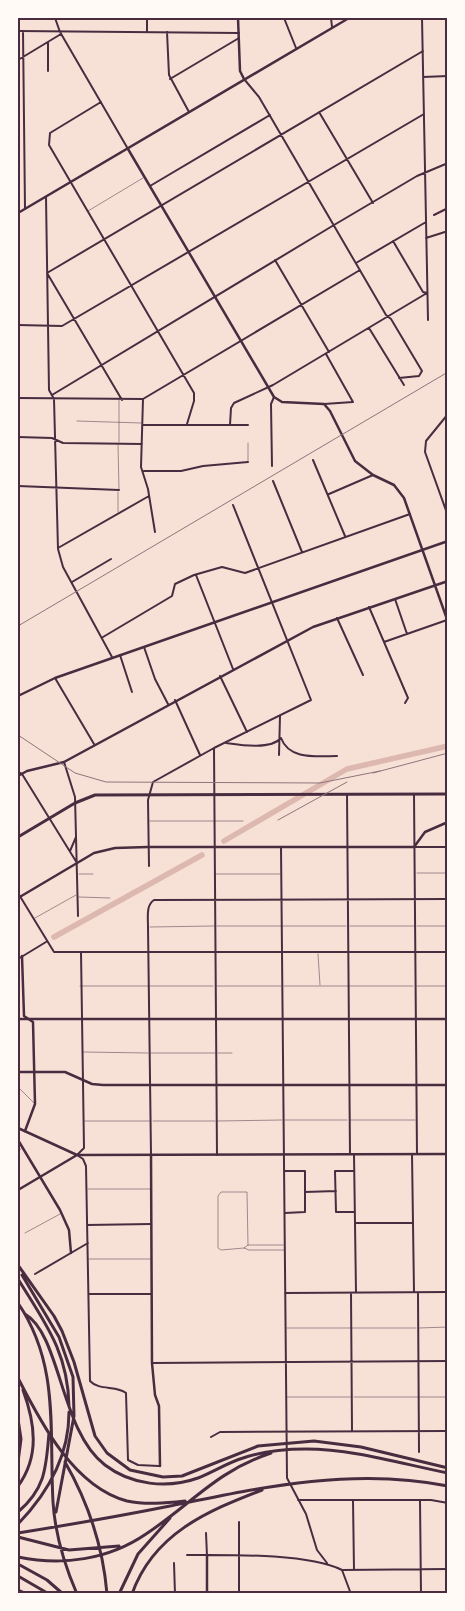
<svg xmlns="http://www.w3.org/2000/svg" width="465" height="1611" font-family="'PT Sans',sans-serif">
<rect width="100%" height="100%" fill="#f7e1d7"/>
<g fill="none" stroke-linecap="round" stroke-linejoin="round">
<path stroke="#dcb8b0" stroke-width="5.5" d="M224 841 347 769 448 746
M54 937 202 855"/>
<path stroke="#4a2c40" stroke-width="0.5" d="M88 211 143 178
M77 421 141 423
M119 442V400
M248 443V461
M118 445 119 489
M118 512V492
M150 821H243
M417 873H448
M79 874H93
M215 874H280
M79 897 110 898
M35 918 76 895
M217 926H346
M350 926H414
M417 926H448
M150 927 214 926
M318 954 320 985
M80 986H213
M217 986H281
M284 986H413
M417 986H448
M83 1052 148 1053
M151 1053H215
M218 1053H232
M18 1087 34 1103
M285 1120H347
M350 1120H415
M85 1121H150
M153 1121H215
M218 1121 282 1120
M18 1151 21 1149
M88 1189H150
M25 1233 60 1214
M283 1245H248L244 1248 249 1250H284
M244 1248 221 1250 218 1248V1196L221 1192H247L248 1245
M89 1259H150
M287 1328H416
M419 1328 448 1327
M287 1397H351
M354 1397H448"/>
<path stroke="#4a2c40" stroke-width="2" d="M55 18 60 32 128 149
M147 18V32
M284 18 296 48
M331 18 332 27
M422 18 428 320
M18 31 239 33
M23 31 25 209
M167 32 169 75 189 112
M18 60 61 34
M48 71V43
M423 77 448 76
M170 79 239 38
M244 79 259 97 386 315 391 319 422 371 419 376 399 378
M101 102 50 133 49 145 194 393V401L187 424
M319 112 373 203
M150 186 270 115
M46 197 49 390 54 399 58 549 63 567 112 657
M434 215 448 208
M426 238 448 231
M447 255H448
M275 260 329 352
M356 263 426 222
M18 325 62 326 424 114
M369 328 404 385
M52 395 334 225 417 176 448 163
M18 398 143 399 360 270
M143 399 141 467 148 489 155 532
M122 400 47 273 423 51
M324 404 353 402 326 354
M448 414 426 441 425 452 448 516
M143 425H248
M230 425 231 408 234 403 273 385 427 293 423 292 393 241
M18 437 52 438 63 443 142 444
M313 460 345 536
M272 466 271 404 274 397
M144 471H181L203 466 248 462
M273 481 302 552
M18 486 119 490
M329 494 373 475
M58 548 149 496
M196 575 233 669
M72 582 111 559
M395 599 407 634
M369 607 408 698 405 703
M337 618 363 675
M103 637 172 596 175 584 194 575 222 567 245 573 410 514
M384 642 447 620
M144 647 155 679 168 704
M120 655 132 692
M220 676 247 732
M55 678 94 744
M175 700 200 755
M226 743C240 745 271 750 281 738 289 760 316 756 337 756
M214 748 217 1155
M279 755 280 716
M64 762 75 797 78 916
M18 772 22 774 77 863
M347 794 350 1154
M414 794 417 1154
M281 847 287 1478 306 1514 317 1550 327 1563
M415 847H448
M70 851 76 837
M149 866 148 800 153 782 214 748 311 700 233 505
M18 893 54 952H448
M81 952 84 1148 77 1155 83 1159 86 1166 90 1381C99 1391 117 1385 126 1393L128 1460 138 1465 159 1466
M18 959 46 942
M447 1085V1120
M151 1154 148 927C148 917 146 905 154 900L448 899
M354 1154 356 1292
M412 1154 414 1292
M284 1171H305V1212L285 1213
M353 1171H335L336 1212H355
M305 1192 336 1191
M355 1223H413
M87 1225 151 1224
M35 1274 88 1243
M285 1293 448 1292
M351 1293 352 1430
M418 1293 419 1452
M89 1294H151
M152 1363 448 1361
M211 1437 220 1432 448 1431
M298 1500H431L448 1503
M353 1500 354 1570
M420 1500 421 1594
M239 1522V1594
M206 1533 207 1556
M187 1555C227 1555 307 1553 342 1570L448 1569
M174 1563 175 1594
M342 1570 351 1594"/>
<path stroke="#4a2c40" stroke-width="2.5" d="M238 18 240 71 244 79
M128 149 274 397 282 402 324 404 330 411 355 461 373 475 394 485 404 498 448 622
M18 696 55 678 448 541
M18 776 27 771 64 762 313 627 448 581
M18 898 94 853 115 848 148 847H414L425 832 448 822
M22 956 24 1016 33 1022 35 1104 25 1131
M18 1072H65L92 1084 103 1085H448
M18 1140 60 1210 69 1230 71 1253
M151 1155 152 1363 155 1395 159 1406 160 1466
M207 1556V1594"/>
<path stroke="#4a2c40" stroke-width="2.5" d="M18 213 349 18
M18 1019H448
M18 1128 77 1155
M18 1190 77 1155 448 1154"/>
<path stroke="#4a2c40" stroke-width="3" d="M18 837 75 803 95 795 448 794"/>
<path stroke="#4a2c40" stroke-width="3" d="M18 1265 54 1316 62 1331 74 1362 95 1436 107 1453 130 1470 163 1477 182 1476 258 1446 314 1441 361 1447 448 1468
M22 1275 59 1337 73 1377 74 1416 56 1512
M18 1279C45 1323 68 1352 69 1406
M18 1303C60 1365 49 1431 53 1502 55 1534 64 1564 77 1594
M25 1314C61 1335 60 1431 105 1465 131 1485 167 1489 198 1478 213 1472 227 1463 243 1458 263 1451 285 1449 306 1449 353 1449 402 1464 448 1473
M18 1378C41 1423 74 1487 127 1501 146 1505 166 1503 185 1501
M18 1419 21 1439 18 1462
M65 1462C89 1504 103 1546 107 1594
M18 1486C40 1456 35 1423 23 1390
M18 1512C46 1488 46 1467 49 1433
M18 1524C47 1494 69 1456 69 1412
M18 1533C68 1525 120 1516 170 1506 262 1487 355 1467 448 1486
M18 1537 69 1550 119 1546
M18 1557C62 1566 108 1560 146 1534 193 1503 215 1472 271 1453
M18 1564 47 1580 63 1594
M18 1576 49 1594
M18 1590 27 1594
M119 1594 138 1554 170 1518
M132 1594C153 1534 207 1511 262 1490"/>
<path stroke="#8f747c" stroke-width="1" d="M18 626 448 372
M18 735 75 773 106 782 320 783 380 771
M373 773 448 753
M278 820 347 782"/>
</g>
<rect width="465" height="1611" fill="none" stroke="#fffaf5" stroke-width="38"/>
<rect x="19" y="19" width="427" height="1573" fill="none" stroke="#4a2c40" stroke-width="2"/>
</svg>
